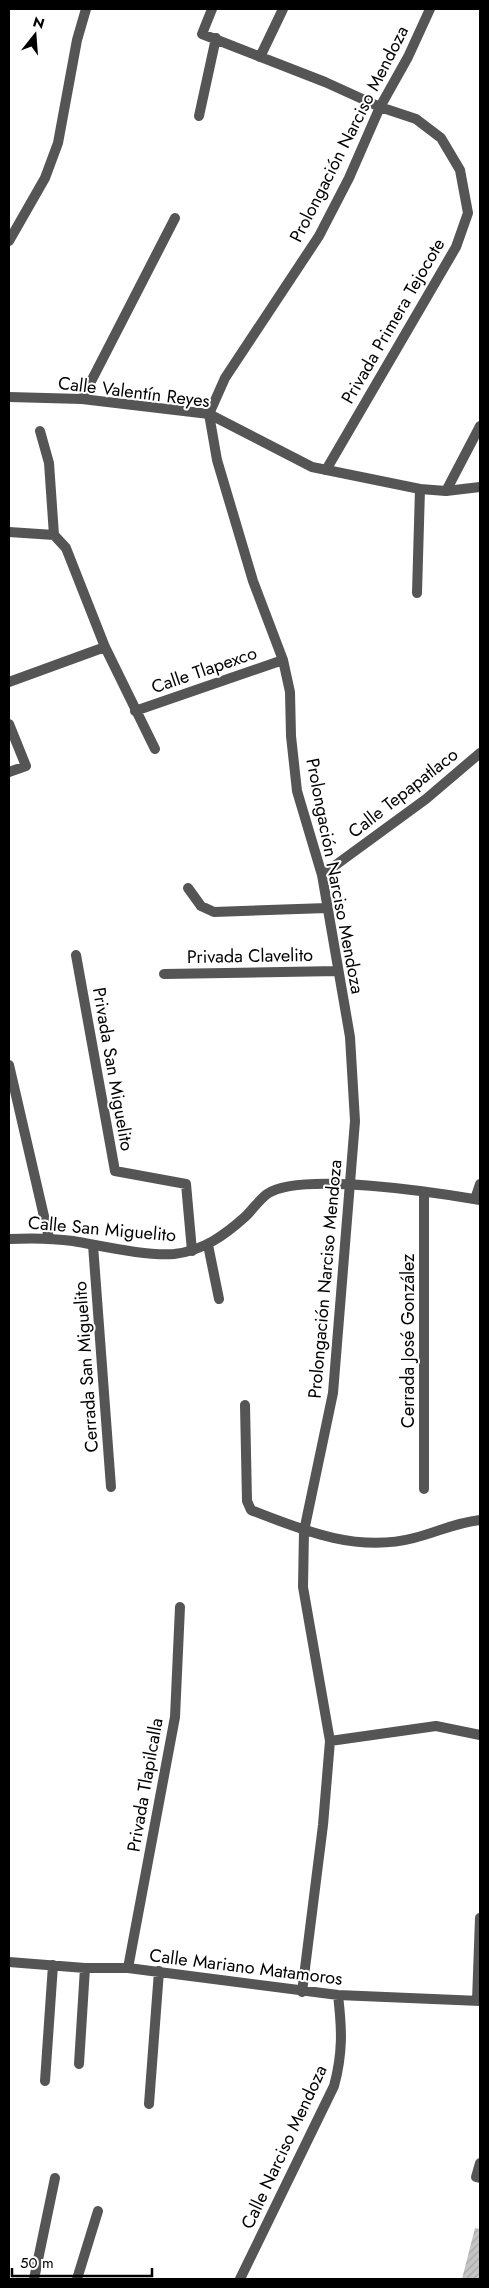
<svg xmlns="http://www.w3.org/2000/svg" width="489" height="2288" font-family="Jost,sans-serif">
<defs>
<pattern id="building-hatch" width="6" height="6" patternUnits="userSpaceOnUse" patternTransform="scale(1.25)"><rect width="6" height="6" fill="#c4c4c4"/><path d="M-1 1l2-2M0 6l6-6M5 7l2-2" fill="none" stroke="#a7a7a7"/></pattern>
</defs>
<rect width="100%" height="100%" fill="#fff"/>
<path fill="url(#building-hatch)" d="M475 2228 480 2229V2279H462Z"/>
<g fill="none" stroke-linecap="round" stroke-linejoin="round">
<path stroke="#555" stroke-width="10" d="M480 2163 476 2177 480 2178"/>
<path stroke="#555" stroke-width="10" d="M212 9 202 34 325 82 380 107 416 119 441 138 460 170 468 213 456 247 326 470
M260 57 283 9
M199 116 216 38
M9 241 45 178 58 143 77 40 86 9
M82 399 175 218
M40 431 49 463 54 535 66 548 105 647 155 749
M446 491 480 426
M9 532 54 535
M417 593 420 489
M9 682 105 647
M135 711 283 660
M9 724 26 766 9 772
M322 875 426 799 480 753
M188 888 201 906 214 912 327 908
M76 955 115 1171 186 1184 192 1251
M164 974 338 971
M9 1065 49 1238
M475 1199 480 1184
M93 1245 111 1487
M208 1245 219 1299
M245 1405 247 1501 251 1510C302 1530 357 1553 414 1538 438 1532 454 1523 480 1520
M424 1489V1193
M330 1741 436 1726 480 1735
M9 1962 85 1968H128L338 1995 480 2001
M128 1968 175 1717 180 1607
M302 1992 323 1825 330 1741 303 1587 304 1531 333 1393 355 1121 350 1037 322 875 297 791 291 736 290 692 283 660 253 581 217 460 209 414 225 378 319 236 349 178 380 107 408 57 430 9
M477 2001 480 1918
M79 2064 85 1968
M45 2081 53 1965
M149 2104 159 1971
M34 2279 55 2178
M77 2279 98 2211
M240 2279 334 2086C343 2053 342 2029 338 1995"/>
<path stroke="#555" stroke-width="10" d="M9 397 82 399 209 414 312 467 420 489 446 491 480 487
M9 1239C30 1238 51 1238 73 1241 103 1246 144 1256 174 1254 203 1251 225 1235 246 1216 253 1209 259 1200 267 1194 300 1171 439 1193 480 1200"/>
</g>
<g text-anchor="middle" stroke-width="4" stroke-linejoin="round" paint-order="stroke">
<g font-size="18" fill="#000" stroke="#fff">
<text transform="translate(349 134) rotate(-63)" y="6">Prolongación Narciso Mendoza</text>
<text transform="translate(393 321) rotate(-60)" y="6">Privada Primera Tejocote</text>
<text transform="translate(134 392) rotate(7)" y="6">Calle Valentín Reyes</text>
<text transform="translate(204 670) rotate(-19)" y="6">Calle Tlapexco</text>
<text transform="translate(403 793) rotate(-38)" y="6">Calle Tepapatlaco</text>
<text transform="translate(335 876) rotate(79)" y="6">Prolongación Narciso Mendoza</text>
<text transform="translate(250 956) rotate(-1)" y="6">Privada Clavelito</text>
<text transform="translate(113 1069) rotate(80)" y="6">Privada San Miguelito</text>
<text transform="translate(102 1229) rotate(5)" y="6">Calle San Miguelito</text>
<text transform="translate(325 1279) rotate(-85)" y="6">Prolongación Narciso Mendoza</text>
<text transform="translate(408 1341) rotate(-90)" y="6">Cerrada José González</text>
<text transform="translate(86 1367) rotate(-94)" y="6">Cerrada San Miguelito</text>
<text transform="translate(145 1785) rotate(-80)" y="6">Privada Tlapilcalla</text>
<text transform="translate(246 1967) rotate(7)" y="6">Calle Mariano Matamoros</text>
<text transform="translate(284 2147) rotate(-65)" y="6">Calle Narciso Mendoza</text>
</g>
</g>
<rect width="489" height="2288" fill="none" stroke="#000000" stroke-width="20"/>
<g transform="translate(35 35) rotate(17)" stroke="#ffffff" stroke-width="4" paint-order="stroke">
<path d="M0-4L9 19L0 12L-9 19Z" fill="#000000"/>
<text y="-8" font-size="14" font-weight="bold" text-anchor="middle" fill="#000000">N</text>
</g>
<path d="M12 2268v8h140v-8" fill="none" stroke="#000000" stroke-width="2.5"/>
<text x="20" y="2268" font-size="15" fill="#000000" stroke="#ffffff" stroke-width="4" paint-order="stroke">50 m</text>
</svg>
